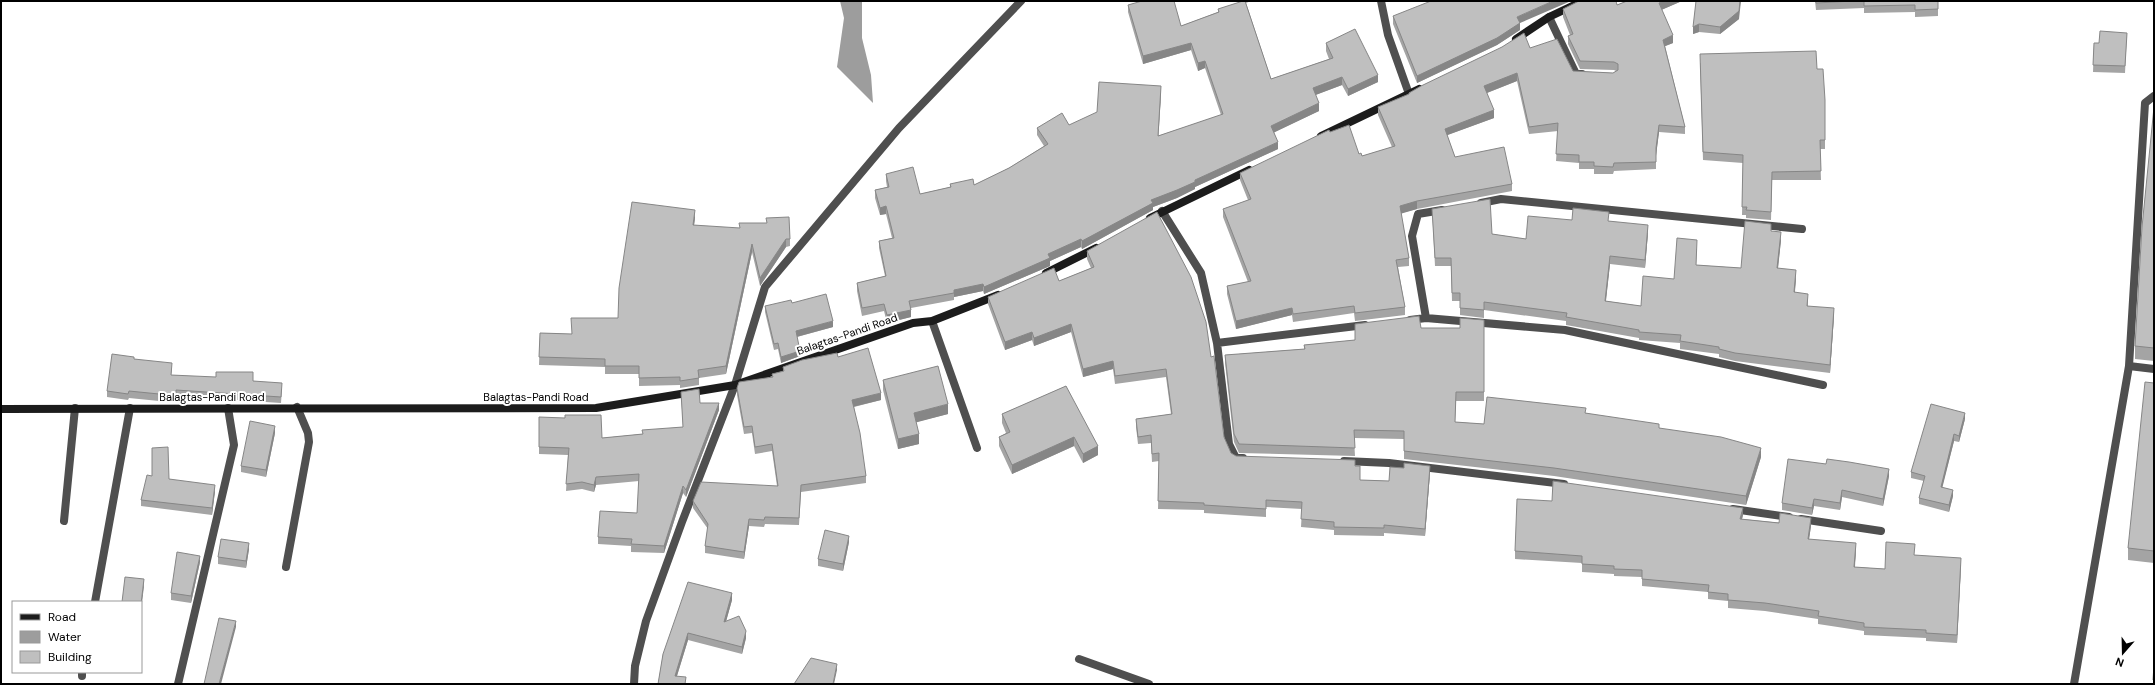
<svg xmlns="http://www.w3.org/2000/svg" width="2155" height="685" font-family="'DM Sans',sans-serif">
<rect width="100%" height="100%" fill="#fff"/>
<path fill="#9d9d9d" d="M840 1H862V38L871 75 873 103 837 67 844 18Z"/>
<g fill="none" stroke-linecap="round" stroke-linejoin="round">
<path stroke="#4f4f4f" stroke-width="8" d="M932 321 977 448
M2129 366 2145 103 2154 96
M64 521 75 408
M286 567 309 442 308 433 297 407
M95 602 130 408
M1079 659 1149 684
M82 676V672
M2074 684 2129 366 2154 369"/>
<path stroke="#4f4f4f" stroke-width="8" d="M1381 1 1388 35 1409 94
M1549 17 1576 74H1582
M1481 203 1501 199 1802 229
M1162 211 1201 273 1217 343 1229 444 1236 458H1243
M1426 318 1412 236 1418 214 1442 210
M1410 320 1426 318 1565 330 1823 385
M1217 343 1365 325
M1344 461 1389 463 1564 484
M1733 509 1789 517
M1801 519 1881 531
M178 684 234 445 228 408"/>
<path stroke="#4f4f4f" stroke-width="8" d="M634 684 635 666 646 621 682 522 735 385 765 287 899 128 1021 1"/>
<path stroke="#1c1c1c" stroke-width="8" d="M1516 39 1549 17 1583 1
M1321 136 1419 89
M1150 218 1249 170
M1046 273 1096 248
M1 409 596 408 735 385 913 323 932 321 998 295"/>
</g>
<path fill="#a4a4a4" d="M1241 1H1251L1246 3 1271 79 1329 59 1326 51V43L1378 82 1348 96 1342 85 1315 95 1319 111 1274 132 1278 149 1195 187V189L1177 198 1153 207V210L1082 249 1081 247 1050 261V266L984 294 983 291 954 297V300L911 308V317L887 323 884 311 862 316 857 291V283L885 276 879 248V241L892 238 886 214 880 215 875 198V190L887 187 886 181V174L920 194 950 187V184L974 185 1009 168 1044 146 1037 135V128L1069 125 1161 94 1158 136 1221 115 1205 68 1198 71 1191 50 1143 64 1128 12V5L1181 26 1218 12V9L1242 2Z
M1627 1H1682L1661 10 1673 43 1665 46 1685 127V134L1659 132 1656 155V169L1614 171 1613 174H1594V169H1579V163L1556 161 1558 131 1529 134 1517 81 1487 93 1494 118 1447 135 1455 157 1512 184V191L1417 209 1401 213 1409 258V266L1398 267 1405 307V315L1355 321 1354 313 1293 322 1292 315 1236 329 1227 294V286L1248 282 1223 217V209L1248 200 1240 180V173L1330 132 1362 156 1392 147 1378 115V107L1409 94V93L1530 48 1573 71 1613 73 1616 71 1614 70 1580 69 1568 44V36L1570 35 1563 17V9L1617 5Z
M1696 1 1739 19 1720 34 1699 32 1693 34Z
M1815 1H1938V16L1915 17V12L1864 13V8L1816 10Z
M1393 16 1520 23V30L1497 45 1417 83 1393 24Z
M2127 33 2125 73 2093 72 2094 43H2099Z
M1700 63 1817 69 1825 100V149H1820L1821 180H1772L1771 220 1746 218V215H1742L1743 163 1703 160Z
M2154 107V361L2135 359V346Z
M1432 209 1492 234 1526 239 1572 220 1609 221 1648 233 1645 268 1610 264 1606 301 1641 306 1674 279 1697 248 1696 265 1741 268 1771 231 1781 240 1778 269 1796 278 1795 292 1808 301V306L1834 316 1830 373 1735 361 1719 357V354L1680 349V343L1639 340V338L1566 325V321L1484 310V318L1460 315V301H1452L1451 266H1435Z
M695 218 694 225 790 239V246L786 247 760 286 752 252 726 374 699 378V385L680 388V385L639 386V374H605V367L539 365 540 333 571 334 618 318Z
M1087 251 1224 437 1231 453 1236 456 1355 466 1360 480 1389 481 1430 473 1425 536 1384 533V536L1334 535V530L1301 527 1302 509 1266 507V517L1204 513V510L1158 509 1159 461 1152 462 1151 443 1138 444 1136 427V419L1171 414 1166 377 1115 384 1113 369 1083 377 1071 332 1034 346 1032 340 1005 350 988 304V297L1059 281 1091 268 1087 259Z
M792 303 833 327 797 337 800 356 781 363 778 349 774 350 765 312V306Z
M1484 320V401H1456L1455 422 1484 424 1586 413 1659 428 1761 457 1746 505 1554 476 1404 459V439L1354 438 1355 456 1239 453 1234 442 1225 363V355L1304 349V345L1355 340 1421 328H1460Z
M838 357 881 400 854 407 866 476V483L801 492 799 525 765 524 764 527 749 526 744 559 705 553V546L708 529 693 508V501L777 486 772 451 755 454 752 433 744 434 737 395V388L772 377V374L783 371V367Z
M134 359 172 370 171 375 253 381 282 389 281 403 176 396V401L169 402 129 398 128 400 107 397V391Z
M883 380 948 414 916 422 919 444 898 449 883 390Z
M2154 383V563L2128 560V548Z
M1066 386 1098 455 1083 463 1074 446 1012 474 999 446V437L1006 433 1002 423V414Z
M681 392 700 403 719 410 686 497 683 493 664 553 631 552V546L598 544V537L637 513 639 481 596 485 594 492 582 489 566 491 568 455 539 454V417L602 438 642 434 683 427Z
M1965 419 1959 442 1954 441 1942 487 1953 496 1949 512 1919 504V498L1924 481 1911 478V472Z
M275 433 266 477 241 472V466Z
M1889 476 1883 506 1842 497 1840 510 1814 506 1812 515 1782 510V503Z
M169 479 215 491 212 515 141 506V500Z
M1743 515 1742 519 1811 526 1809 539 1856 550 1855 567 1885 569 1915 555 1961 565 1957 643 1926 641V638L1864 635V631L1818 624V619L1765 611 1728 608V601L1708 599V592L1642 586V577L1614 576V574L1582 572V563L1515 559V551Z
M849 542 843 571 818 566V559Z
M249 549 246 568 218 564V557Z
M200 562 191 603 171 600V593Z
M732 593V600L726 621 746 638 742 654 688 640 677 676 686 684H658L663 654Z"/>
<path fill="#868686" d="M1553 1H1571L1520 23V30L1497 45 1417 83V76L1517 17Z
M1664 1H1682L1659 11V3Z
M1740 1H1741L1739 19 1720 34V27Z
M1699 24V32L1693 34V27Z
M1673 35V43L1663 47V40Z
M1191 43V50L1143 64V56Z
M1205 61V68L1198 71V63Z
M1517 73V81L1484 94V86Z
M1378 75V82L1348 96V89Z
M1342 77V85L1313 96V88Z
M1161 86V94L1158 143V136Z
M1319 103V111L1271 134V126Z
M1494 110V118L1445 136V129Z
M1659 125V132L1656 156V148Z
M1278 142V149L1195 187V189L1177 198 1153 207V210L1082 249V241L1151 200Z
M1417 201V209L1400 214V206Z
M886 206V214L880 215V208Z
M695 210V218L693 233V225Z
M1648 225V233L1645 268V260Z
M1781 232V240L1777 276V268Z
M786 239V247L760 286V278Z
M1081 239V247L1050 261V266L984 294V287L1048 254Z
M752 244V252L726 374V366Z
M1610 256V264L1605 308V301Z
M1796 270V278L1794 300V292Z
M983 284V291L954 297V290Z
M1292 308V315L1236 329V321Z
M1834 308V316L1830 373V365Z
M911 310V317L887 323V315Z
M833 321V327L796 337V331Z
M1071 324V332L1034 346V338Z
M1032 332V340L1005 350V342Z
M800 351V356L781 363V357Z
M1113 361V369L1083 377V369Z
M881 393V400L852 407V400Z
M719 403V410L686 497V490Z
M948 404V414L914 423V413Z
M1965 413V419L1959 442V436Z
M275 426V433L266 477V470Z
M919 434V444L898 449V439Z
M1954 434V441L1941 493V487Z
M1074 437V446L1012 474V465Z
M1098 446V455L1083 463V454Z
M1761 448V457L1746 505V496Z
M1430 466V473L1425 536V529Z
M1889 469V476L1883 506V499Z
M596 477V485L594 492V485Z
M215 485V491L212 515V508Z
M683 486V493L664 553V546Z
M1842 490V497L1840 510V503Z
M1953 490V496L1949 512V505Z
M1814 499V506L1812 515V508Z
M1743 508V515L1740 527V519Z
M1811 518V526L1808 546V539Z
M749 519V526L744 559V552Z
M849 536V542L843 571V564Z
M249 543V549L246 568V561Z
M1856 543V550L1854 575V567Z
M200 556V562L191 603V596Z
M1961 558V565L1957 643V635Z
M144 579V586L141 611V604Z
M732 593V600L724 629V622Z
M236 621V627L221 684H219Z
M746 631V638L742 654V647Z
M688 633V640L675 682V676Z
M837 664V670L834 684H833Z"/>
<path fill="#bfbfbf" stroke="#868686" d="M1142 1H1174L1181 26 1219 12 1218 9 1243 1H1245L1271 79 1333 58 1326 43 1355 29 1378 75 1348 89 1342 77 1313 88 1319 103 1271 126 1278 142 1195 180V182L1177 190 1151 200 1153 203 1082 241 1081 239 1048 254 1050 258 984 287 983 284 954 290V293L909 301 911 310 887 315 884 304 862 308 857 283 886 276 879 241 894 238 886 206 880 208 875 190 889 187 886 174 913 167 920 194 951 187 950 184 973 179 974 185 1009 168 1048 144 1037 128 1062 113 1069 125 1097 112 1099 82 1161 86 1158 136 1223 114 1205 61 1198 63 1191 43 1143 56 1128 5Z
M1431 1H1553L1517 17 1520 23 1497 38 1417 76 1393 16Z
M1579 1H1616L1617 5 1627 1H1664L1659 3 1673 35 1663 40 1685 127 1659 125 1656 148V162L1614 163 1613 167 1594 166V162H1579V155L1556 154 1558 123 1529 127 1517 73 1484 86 1494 110 1445 129 1455 157 1504 147 1512 184 1417 201 1400 206 1409 258 1396 260 1405 307 1355 313 1354 306 1293 314 1292 308 1236 321 1227 286 1251 281 1223 209 1251 199 1240 173 1329 130 1330 132 1349 125 1359 154 1361 153 1362 156 1395 146 1378 107 1409 94V93L1421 86 1502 47 1524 33 1530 48 1557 39 1573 71 1613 73 1618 70V64L1614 62 1580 61 1568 36 1573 34 1563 9Z
M1696 1H1740L1739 11 1720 27 1699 24 1693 27Z
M1816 1H1853L1816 3Z
M1864 1H1938V9L1915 10V5L1864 6Z
M2100 31 2127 33 2125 66 2093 65 2094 43H2099Z
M1816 51 1817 69H1823L1825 100V140H1820L1821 171 1772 172 1771 212 1746 210 1747 207H1742L1743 155 1703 152 1700 54Z
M2154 107V348L2135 346 2142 227Z
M1490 199 1492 234 1526 239 1528 216 1572 220 1573 208 1609 212 1608 221 1648 225 1645 260 1610 256 1605 301 1641 306 1643 276 1674 279 1677 238 1697 240 1696 265 1741 268 1745 221 1771 224V231L1781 232 1777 268 1796 270 1794 292 1808 294 1807 306 1834 308 1830 365 1735 353 1719 349V347L1680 341 1681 335 1639 332V330L1566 317 1567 313 1484 302V310L1460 308V293H1452L1451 258H1435L1432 209Z
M632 202 695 210 693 225 740 228 739 223H767L766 218 789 217 790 239H786L760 278 752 244 726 366 698 370 699 378 680 381V377L639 378V366H605V359L539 357 540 333 572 334 571 318H618L619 288Z
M1157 212 1191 277 1206 322 1211 357 1214 356 1224 437 1231 453 1236 456 1355 460V466H1360V480L1389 481 1390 467 1404 468V463L1430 466 1425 529 1384 525V528L1334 527V522L1301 519 1302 502 1266 500V509L1204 505V503L1158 501 1159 453 1152 454 1151 435 1138 437 1136 419 1172 414 1166 369 1115 376 1113 361 1083 369 1071 324 1034 338 1032 332 1005 342 988 297 1054 268 1059 281 1094 267 1087 251Z
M826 294 833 321 796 331 800 351 781 357 778 343 774 344 765 306 791 300 792 303Z
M1419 316 1421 328H1460V318L1484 320V392H1456L1455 422 1484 424 1487 397 1586 408 1585 413 1659 424V428L1721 437 1761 448 1746 496 1554 468 1404 451V431L1354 430 1355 448 1239 444 1234 434 1225 355 1305 349 1304 345 1355 340V324Z
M868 348 881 393 852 400 860 433 866 476 801 485 799 518 765 517 764 520 749 519 744 552 705 546 708 524 693 501 701 482 778 486 772 444 755 447 752 426 744 427 737 388 739 382 773 377 772 374 784 371 783 367 802 360 837 353 838 357Z
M112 354 134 357V359L172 363 171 375 216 377V372H253V381L282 383 281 397 176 390V394L169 395 129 391 128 394 107 391Z
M938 366 948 404 914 413 919 434 898 439 883 380Z
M2145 382 2154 383V551L2128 548Z
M1066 386 1098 446 1083 454 1074 437 1012 465 999 437 1010 432 1002 414Z
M699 389 700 403H719L686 490 683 486 664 546 631 544 632 539 598 537 600 511 637 513 639 474 596 477 594 485 582 482 566 484 569 448 539 447V417L565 418V415H601L602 438 643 434 642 430 683 427 681 392Z
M1931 404 1965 413 1959 436 1954 434 1941 487 1953 490 1949 505 1919 498 1925 476 1911 472Z
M250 421 275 426 266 470 241 466Z
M168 447 169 479 215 485 212 508 141 500 147 475 152 476V448Z
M1788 459 1826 464 1827 459 1849 462 1889 469 1883 499 1842 490 1840 503 1814 499 1812 508 1782 503Z
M1553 481 1743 508 1740 519 1779 523 1780 513 1811 518 1808 539 1856 543 1854 567 1885 569 1886 542 1915 544 1914 555 1961 558 1957 635 1926 633V630L1864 627V623L1818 616 1819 611 1765 603 1728 600V594L1708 592 1709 585 1642 579V570L1614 569V566L1582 564V556L1515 551 1517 499 1552 501Z
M825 530 849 536 843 564 818 559Z
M221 539 249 543 246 561 218 557Z
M177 552 200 556 191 596 171 593Z
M125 577 144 579 141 604V602H122Z
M688 582 732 593 724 622 739 616 746 631 742 647 688 633 675 676 686 677 685 684H658L663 654Z
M219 618 236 621 219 684H204Z
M811 658 837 664 833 684H794Z
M2154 665V680H2153Z"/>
<g text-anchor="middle" stroke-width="4" stroke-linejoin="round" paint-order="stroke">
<g font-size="11" fill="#000" stroke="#fff">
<text transform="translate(847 334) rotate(-19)" y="4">Balagtas-Pandi Road</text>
<text x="212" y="401">Balagtas-Pandi Road</text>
<text x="536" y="401">Balagtas-Pandi Road</text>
</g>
</g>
<rect width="2155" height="685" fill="none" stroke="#000000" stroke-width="4"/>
<rect x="12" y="601" width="130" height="72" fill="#ffffff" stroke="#999999"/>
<rect x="20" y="614" width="20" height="6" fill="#1c1c1c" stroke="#999999"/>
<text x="48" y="621" font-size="12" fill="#000000">Road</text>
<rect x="20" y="631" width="20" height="12" fill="#9d9d9d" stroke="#999999"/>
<text x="48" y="641" font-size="12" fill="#000000">Water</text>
<rect x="20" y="651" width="20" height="12" fill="#bfbfbf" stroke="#999999"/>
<text x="48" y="661" font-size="12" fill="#000000">Building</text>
<g transform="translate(2123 653) rotate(200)" stroke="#ffffff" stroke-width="3" paint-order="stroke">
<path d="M0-3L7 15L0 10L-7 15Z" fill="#000000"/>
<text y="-6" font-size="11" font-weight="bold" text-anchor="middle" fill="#000000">N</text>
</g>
</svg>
